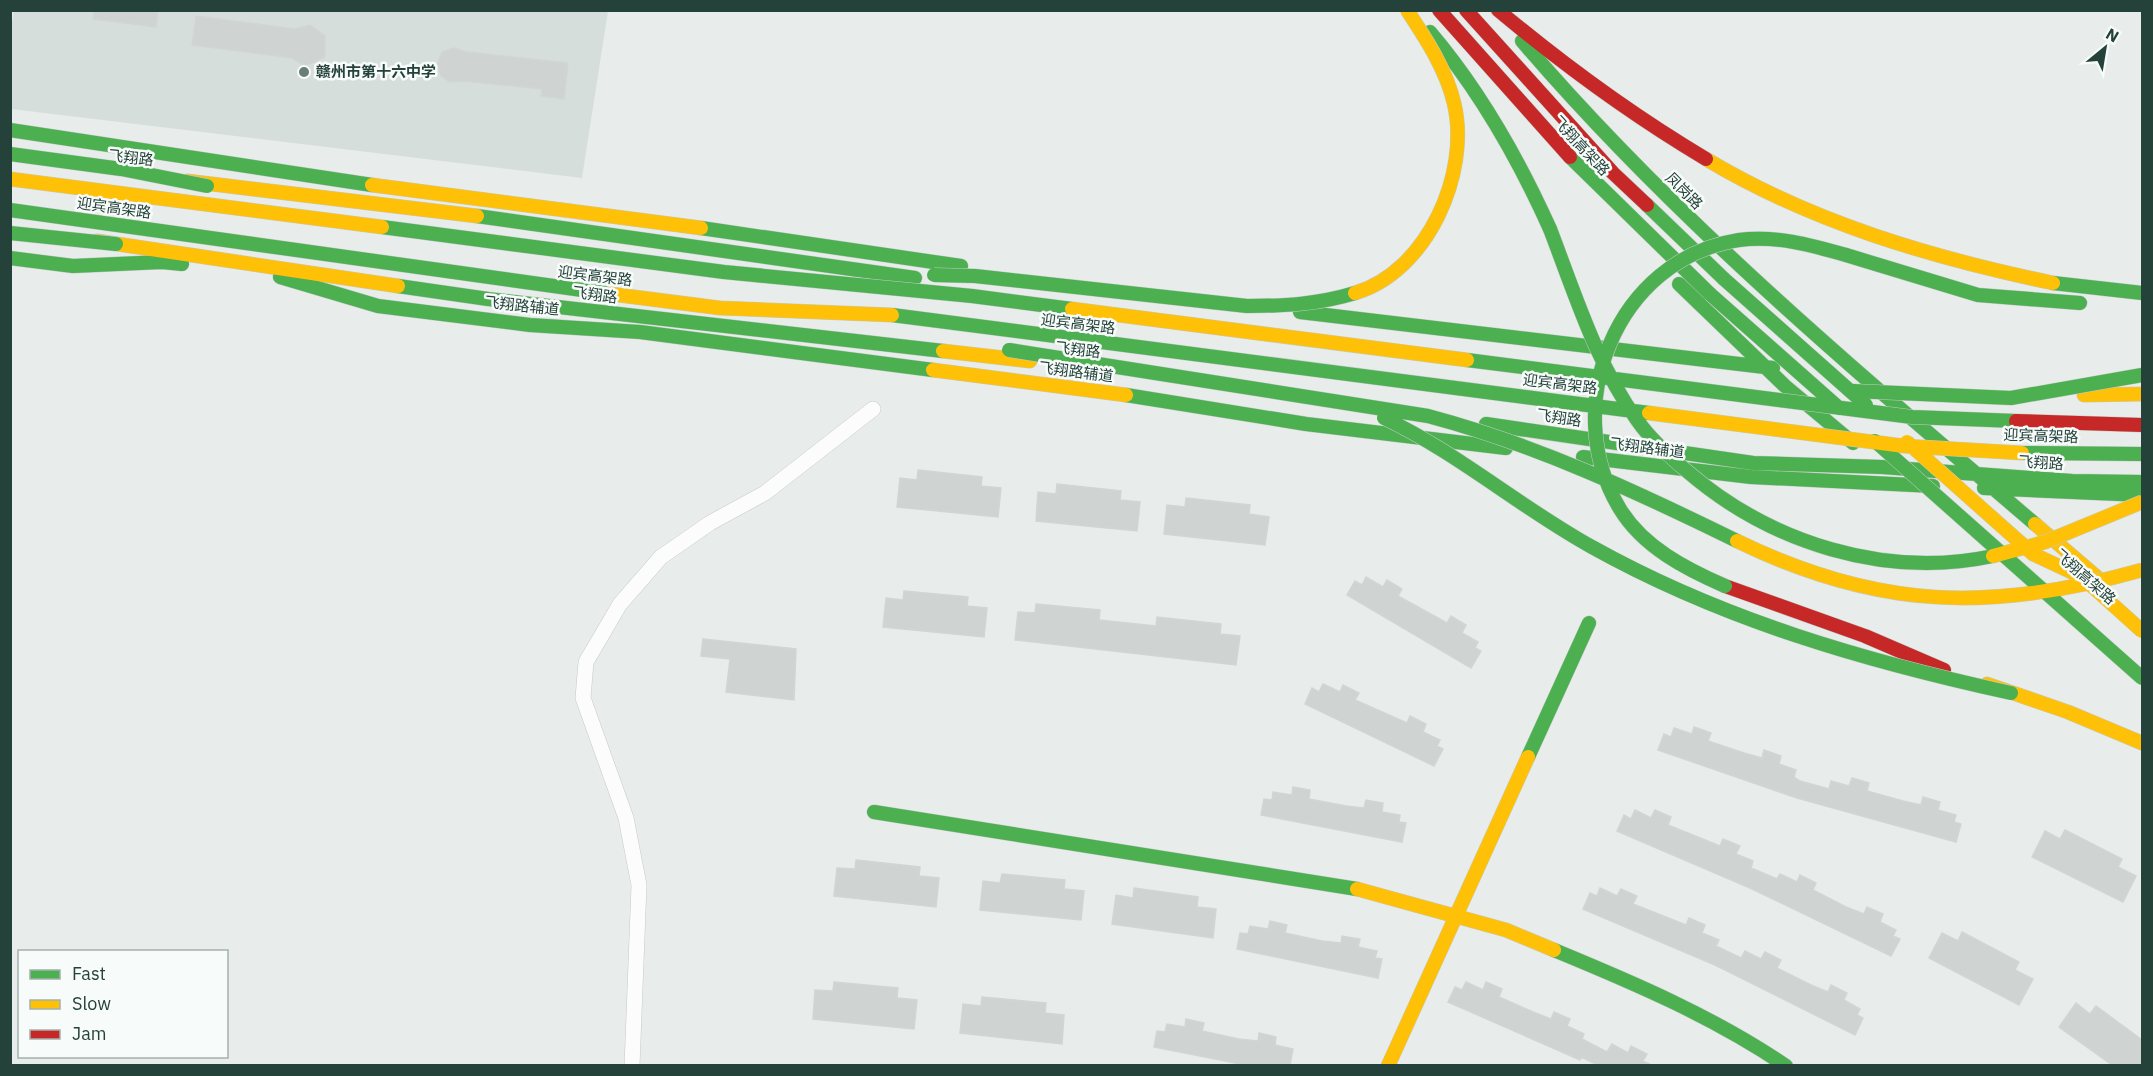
<svg xmlns="http://www.w3.org/2000/svg" width="2153" height="1076" font-family="'IBM Plex Sans','Noto Sans SC',sans-serif">
<rect width="100%" height="100%" fill="#e8edeb"/>
<path fill="#d6dedb" d="M14 11H608L582 178 11 109 10 34Z"/>
<path fill="#cfd4d2" stroke="#d1d6d4" stroke-width="1.5" d="M94 10H158L156 27 93 19Z
M196 16 295 29 310 25 325 36V57L305 66 292 58 192 45Z
M454 48 467 52 568 63 564 99 541 96 542 89 464 81 450 82 441 76 437 64 442 52Z
M918 470 982 477 981 486 1001 488 998 517 897 507 900 478 917 480Z
M1057 484 1121 491 1120 500 1140 502 1137 531 1036 521 1038 492 1056 494Z
M1186 498 1250 505 1249 514 1269 517 1265 545 1164 534 1167 505 1185 507Z
M1366 577 1383 587 1387 580 1402 589 1398 596 1447 623 1451 616 1466 625 1462 633 1478 642 1475 648 1481 651 1471 668 1347 595 1355 581 1362 585Z
M904 591 968 597 967 606 987 608 984 637 883 627 886 598 903 600Z
M1036 604 1100 610 1099 620 1156 626 1157 617 1221 624 1220 634 1240 636 1236 665 1015 640 1018 612 1035 613Z
M703 639 796 649 794 700 726 692 730 659 701 656Z
M1323 684 1340 692 1343 685 1359 693 1355 700 1407 723 1410 716 1426 724 1423 732 1440 740 1437 746 1443 749 1434 766 1305 704 1312 688 1319 692Z
M1694 727 1711 733 1708 741 1744 753 1762 758 1764 750 1781 756 1779 764 1796 770 1794 777 1800 781 1829 789 1831 781 1849 786 1852 778 1869 783 1867 791 1903 801 1921 805 1923 797 1940 802 1938 810 1956 815 1954 822 1961 824 1956 842 1797 798 1658 750 1664 734 1671 737 1674 728 1692 734Z
M1293 787 1310 790 1309 799 1346 806 1364 808 1366 800 1383 803 1382 812 1400 815 1399 822 1406 823 1402 842 1261 815 1264 799 1272 800 1273 792 1292 795Z
M1635 810 1651 818 1655 810 1671 817 1668 825 1720 846 1723 839 1740 846 1736 854 1753 861 1751 868 1777 879 1780 874 1797 882 1800 875 1816 883 1813 890 1846 907 1864 914 1867 907 1883 914 1880 922 1896 930 1893 936 1900 939 1891 956 1750 888 1617 831 1624 815 1631 819Z
M2065 830 2122 859 2118 867 2136 876 2123 902 2032 857 2045 831 2060 839Z
M856 860 920 867 919 876 939 878 936 907 834 896 837 868 855 869Z
M1002 874 1065 880 1064 889 1084 891 1081 920 980 910 983 881 1000 883Z
M1134 888 1198 897 1197 907 1216 909 1213 938 1112 924 1116 895 1133 898Z
M1600 888 1617 896 1621 889 1637 896 1633 904 1686 925 1689 918 1705 925 1702 933 1719 940 1716 946 1741 958 1745 951 1761 959 1765 952 1781 960 1777 968 1811 985 1828 992 1831 985 1847 993 1844 1000 1860 1009 1857 1015 1863 1018 1855 1035 1715 965 1583 909 1590 893 1597 896Z
M1270 921 1287 925 1285 933 1322 941 1341 943 1342 936 1360 939 1358 947 1377 951 1375 958 1382 959 1378 978 1237 949 1240 933 1248 934 1250 926 1268 929Z
M1962 932 2019 962 2015 970 2033 979 2019 1005 1929 958 1942 933 1958 941Z
M834 982 898 988 897 998 917 1000 914 1029 813 1019 815 990 833 991Z
M1466 982 1483 990 1486 982 1502 989 1499 997 1533 1012 1551 1019 1554 1012 1570 1019 1567 1026 1584 1034 1582 1039 1607 1052 1612 1044 1628 1053 1631 1046 1647 1054 1643 1061 1651 1065H1598L1581 1057 1580 1060 1448 1002 1455 987 1462 990Z
M982 997 1046 1003 1045 1013 1064 1015 1062 1044 960 1033 963 1004 981 1006Z
M2076 1003 2090 1014 2096 1006 2142 1040V1065H2112L2059 1027Z
M1186 1019 1204 1023 1202 1031 1239 1039 1258 1041 1259 1033 1276 1037 1275 1045 1293 1049 1290 1065H1245L1154 1047 1157 1031 1165 1032 1167 1024 1185 1027Z"/>
<g fill="none" stroke-linecap="round" stroke-linejoin="round">
<defs>
<path id="street" d="M632 1066 639 885 626 818 583 698 586 662 620 604 661 557 710 523 765 493 873 409"/>
<path id="fast" d="M1430 32C1481 92 1518 158 1550 229
M1522 41C1675 220 1857 372 2035 524
M10 130 372 185
M1570 157 1710 294
M1647 205 1724 279
M477 216 915 278
M701 228 961 266
M1846 255 1978 295 2080 303
M10 258 73 266 162 262 182 264
M280 277 378 306 530 325 640 332 933 370
M2053 283 2142 293
M1679 284 1785 386 1853 443
M398 286 488 299 943 351
M1300 312 1773 368
M1126 395 1306 424 1506 448
M1486 424 1753 463 1882 467 2072 481 2142 482
M1583 457 1751 477 1933 486
M1984 488 2142 495
M1528 757 1589 623
M874 812 1357 889
M1554 950C1634 983 1714 1017 1786 1066"/>
<path id="slow" d="M1706 159C1813 223 1933 258 2053 283
M187 181 477 216
M372 185 701 228
M97 241 398 286
M943 351 1030 361
M933 370 1126 395
M2084 395 2142 394
M2035 524 2098 578
M1987 684 2068 712 2142 743
M1357 889 1506 930 1554 950
M1388 1066 1528 757"/>
<path id="jam" d="M1439 10 1570 157
M1466 10 1613 173 1647 205
M1498 10C1565 66 1632 115 1706 159
M1725 586 1865 636 1944 670"/>
</defs>
<use href="#street" stroke="#c5cac8" stroke-width="16"/>
<use href="#fast" stroke="#c3cbc8" stroke-width="15"/>
<use href="#slow" stroke="#c3cbc8" stroke-width="15"/>
<use href="#jam" stroke="#c3cbc8" stroke-width="15"/>
<use href="#street" stroke="#fcfcfc" stroke-width="15"/>
<use href="#fast" stroke="#4caf50" stroke-width="14"/>
<use href="#slow" stroke="#ffc107" stroke-width="14"/>
<use href="#jam" stroke="#c62828" stroke-width="14"/>
<defs>
<path id="fast-bridge" d="M10 154 121 169 207 186
M10 210 611 294
M382 227 724 272 972 296 1072 309
M1550 229C1575 294 1596 363 1637 420 1651 440 1669 456 1688 472 1771 543 1885 579 1993 556
M10 233 116 244
M934 275 975 276 1247 306C1285 306 1319 304 1355 293
M1724 279 1866 405
M1710 294 1839 408
M892 315 1649 413
M1009 350 1428 416C1537 445 1637 492 1737 541
M1467 360 1912 417 2016 421
M1853 391 2011 398 2142 375
M1384 418C1458 453 1521 508 1592 547 1723 620 1865 661 2011 693
M1875 441 2142 678
M2022 453 2142 454
M1725 586C1686 569 1643 547 1620 509 1558 407 1616 259 1739 240 1775 235 1811 245 1846 255"/>
<path id="slow-bridge" d="M10 179 382 227
M1355 293C1427 272 1471 173 1454 103 1446 69 1426 39 1407 10
M611 294 720 308 892 315
M1072 309 1467 360
M1649 413 1904 446 2022 453
M1907 442 2033 554 2082 577 2142 631
M1737 541C1879 610 1992 612 2142 570
M1993 556 2045 542 2142 502"/>
<path id="jam-bridge" d="M2016 421 2142 425"/>
</defs>
<use href="#fast-bridge" stroke="#c3ccc9" stroke-width="15" stroke-linecap="butt"/>
<use href="#slow-bridge" stroke="#c3ccc9" stroke-width="15" stroke-linecap="butt"/>
<use href="#jam-bridge" stroke="#c3ccc9" stroke-width="15" stroke-linecap="butt"/>
<use href="#fast-bridge" stroke="#4caf50" stroke-width="14"/>
<use href="#slow-bridge" stroke="#ffc107" stroke-width="14"/>
<use href="#jam-bridge" stroke="#c62828" stroke-width="14"/>
</g>
<circle fill="#697e78" stroke="#f7fbf9" stroke-width="2" cx="304" cy="72" r="6"/>
<g text-anchor="middle" stroke-width="5" stroke-linejoin="round" paint-order="stroke">
<g font-size="15" font-weight="bold" fill="#24423a" stroke="#f7fbf9" text-anchor="start">
<text x="316" y="77">赣州市第十六中学</text>
</g>
<g font-size="15" fill="#24423a" stroke="#f7fbf9">
<text transform="translate(1581 146) rotate(47)" y="5">飞翔高架路</text>
<text transform="translate(131 158) rotate(6)" y="5">飞翔路</text>
<text transform="translate(1684 191) rotate(45)" y="5">凤岗路</text>
<text transform="translate(114 208) rotate(8)" y="5">迎宾高架路</text>
<text transform="translate(595 276) rotate(7)" y="5">迎宾高架路</text>
<text transform="translate(595 295) rotate(7)" y="5">飞翔路</text>
<text transform="translate(522 306) rotate(6)" y="5">飞翔路辅道</text>
<text transform="translate(1078 324) rotate(7)" y="5">迎宾高架路</text>
<text transform="translate(1078 350) rotate(6)" y="5">飞翔路</text>
<text transform="translate(1076 372) rotate(7)" y="5">飞翔路辅道</text>
<text transform="translate(1560 384) rotate(7)" y="5">迎宾高架路</text>
<text transform="translate(1559 418) rotate(8)" y="5">飞翔路</text>
<text transform="translate(2041 436) rotate(2)" y="5">迎宾高架路</text>
<text transform="translate(1647 448) rotate(7)" y="5">飞翔路辅道</text>
<text transform="translate(2041 463) rotate(3)" y="5">飞翔路</text>
<text transform="translate(2085 577) rotate(41)" y="5">飞翔高架路</text>
</g>
</g>
<rect width="2153" height="1076" fill="none" stroke="#24423a" stroke-width="24"/>
<rect x="18" y="950" width="210" height="108" fill="#f7fbf9" stroke="#a3b1ad" stroke-width="1.5"/>
<rect x="30" y="970" width="30" height="9" fill="#4caf50" stroke="#a3b1ad" stroke-width="1.5"/>
<text x="72" y="980" font-size="18" fill="#24423a">Fast</text>
<rect x="30" y="1000" width="30" height="9" fill="#ffc107" stroke="#a3b1ad" stroke-width="1.5"/>
<text x="72" y="1010" font-size="18" fill="#24423a">Slow</text>
<rect x="30" y="1030" width="30" height="9" fill="#c62828" stroke="#a3b1ad" stroke-width="1.5"/>
<text x="72" y="1040" font-size="18" fill="#24423a">Jam</text>
<g transform="translate(2105 48) rotate(30)" stroke="#f7fbf9" stroke-width="4.5" paint-order="stroke">
<path d="M0-4.5L10 22L0 15L-10 22Z" fill="#24423a"/>
<text y="-9" font-size="16" font-weight="bold" text-anchor="middle" fill="#24423a">N</text>
</g>
</svg>
